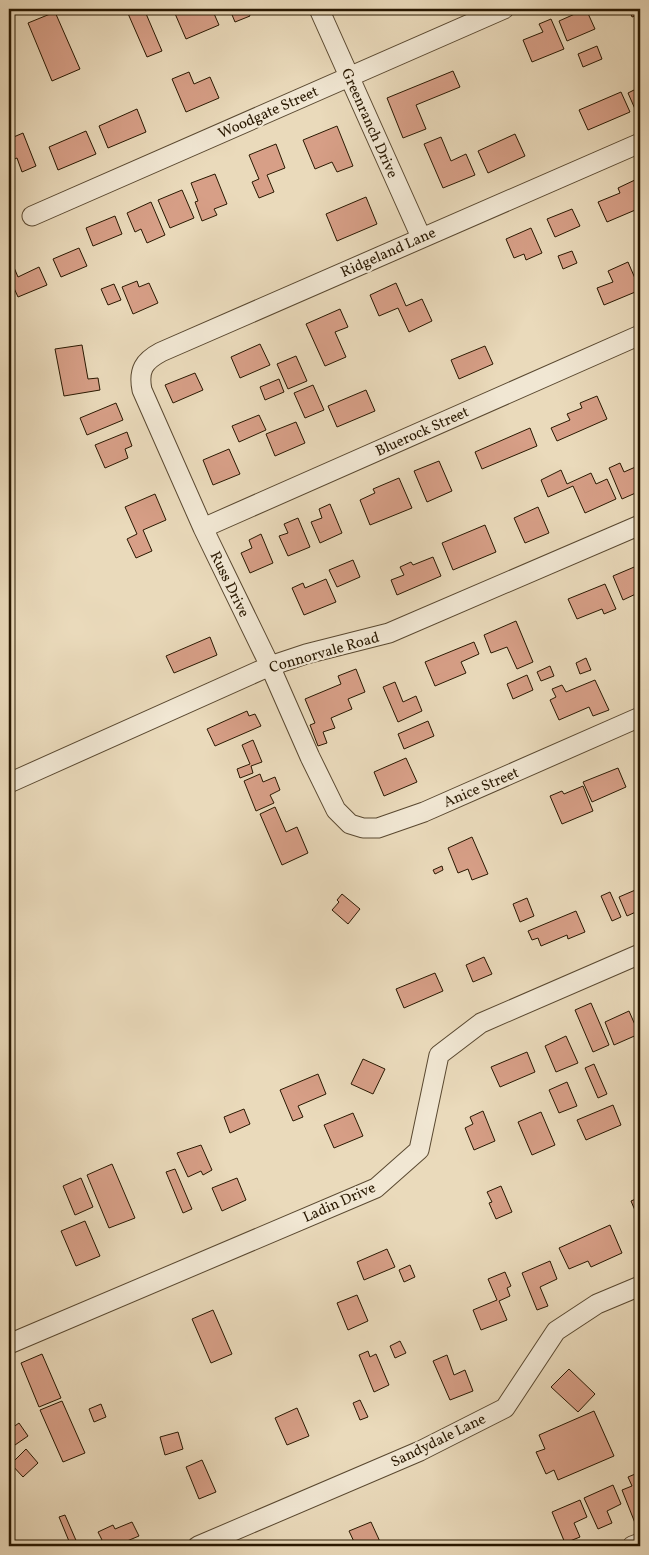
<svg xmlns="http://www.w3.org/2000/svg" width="649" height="1555" font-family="Vollkorn,serif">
<rect width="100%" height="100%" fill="#eadabb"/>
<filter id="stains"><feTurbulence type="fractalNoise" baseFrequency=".004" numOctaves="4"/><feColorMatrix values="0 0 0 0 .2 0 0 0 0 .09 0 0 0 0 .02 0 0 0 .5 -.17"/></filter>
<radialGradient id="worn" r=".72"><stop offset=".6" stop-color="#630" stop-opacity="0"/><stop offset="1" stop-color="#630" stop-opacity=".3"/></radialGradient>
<path fill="#d79f87" stroke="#291801" d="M126 9H144L162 51 147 57Z
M173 9H212L219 25 186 39Z
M234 9H247L250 16 235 22 230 10Z
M586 9 595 29 567 41 559 21Z
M629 9H640V14L632 17Z
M55 12 80 69 52 81 28 23Z
M551 19 564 49 532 62 523 40 543 32 539 24Z
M597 46 602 59 583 67 578 54Z
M453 71 460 87 416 105 426 129 403 138 387 98Z
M189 72 194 84 210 77 219 98 186 112 172 79Z
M640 87V107L635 109 628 93Z
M621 92 630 112 588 130 579 110Z
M137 109 146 132 108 148 99 126Z
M337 126 353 166 337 172 332 162 315 169 303 140Z
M86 131 96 154 58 170 49 147Z
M23 133 36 166 22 172 17 158 9 161V139Z
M515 134 525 156 488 173 478 151Z
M441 137 451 161 466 154 475 175 443 188 424 144Z
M276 144 285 168 267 175 274 192 259 198 252 182 259 179 249 155Z
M215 174 227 204 214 209 217 215 202 221 195 202 198 201 191 183Z
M637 179 640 186V208L607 222 598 202 620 193 618 188Z
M182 190 194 218 170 228 158 200Z
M366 197 377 224 337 241 326 214Z
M151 202 165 235 147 243 141 229 135 232 127 213Z
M572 209 580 226 555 237 547 219Z
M115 216 122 234 93 246 86 228Z
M531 228 542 253 526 260 524 254 514 258 506 239Z
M79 248 87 266 61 277 53 259Z
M572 251 577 263 563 269 558 256Z
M10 258 18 277 39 267 47 285 18 297 9 277Z
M628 262 640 290 604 305 597 288 613 282 608 271Z
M137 281 139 287 149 283 158 303 133 314 122 287Z
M396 283 406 306 422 299 432 321 409 332 398 308 379 316 370 295Z
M114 284 121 300 108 305 101 289Z
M340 309 348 327 335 332 346 357 325 366 306 324Z
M260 344 270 365 240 378 231 357Z
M82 345 88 379 98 378 100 390 64 396 55 349Z
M485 346 493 364 459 379 451 360Z
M296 356 307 381 288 389 277 364Z
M195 373 203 390 173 403 165 385Z
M279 379 284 392 265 400 260 387Z
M313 385 324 410 305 418 294 393Z
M366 390 375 411 337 427 328 406Z
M597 396 607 419 557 441 551 428 570 420 567 414 582 408 580 403Z
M116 403 123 420 87 435 80 418Z
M259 415 266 430 239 442 232 426Z
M296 422 305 443 275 456 266 434Z
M530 428 537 446 482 469 475 452Z
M127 432 132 446 125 449 128 458 105 468 95 445Z
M229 449 240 474 213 485 203 460Z
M439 461 452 491 427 502 414 471Z
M620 463 624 472 640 465V491L622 499 609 468Z
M561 470 567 484 591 473 596 484 607 479 616 499 585 513 573 486 548 497 541 480Z
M399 478 412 508 370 525 360 500 375 493 373 489Z
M155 494 166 520 143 530 152 551 136 558 127 539 137 534 125 507Z
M330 504 342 533 320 543 311 522 322 518 319 509Z
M538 507 549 533 525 543 514 518Z
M298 518 310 547 288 556 279 536 288 533 284 524Z
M485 525 496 552 453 570 442 543Z
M261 534 273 563 250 573 241 553 252 548 249 540Z
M433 557 441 576 397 595 391 580 404 575 400 567 411 562 413 565Z
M353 560 360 577 337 587 329 570Z
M639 565 640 592 623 600 613 576Z
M326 579 336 602 304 615 292 588 303 583 305 588Z
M605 584 616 609 604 614 602 609 577 619 568 599Z
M516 621 533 662 517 669 507 647 491 653 484 635Z
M210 637 217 655 174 673 166 656Z
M474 642 479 654 461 662 466 673 435 686 425 662Z
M586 658 591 670 580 674 576 663Z
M550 666 554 676 541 681 537 672Z
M356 669 365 692 348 699 352 709 331 718 335 728 323 732 327 743 318 746 310 725 315 723 305 699 341 684 338 676Z
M527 675 533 690 513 699 507 684Z
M595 680 609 710 593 716 589 707 559 720 550 700 556 697 552 689 562 685 566 692Z
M395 682 403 702 416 696 422 711 398 722 383 687Z
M247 711 249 716 255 714 261 726 215 746 207 729Z
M428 721 434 736 404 749 398 734Z
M253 740 262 762 251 766 253 773 240 778 237 769 250 764 242 745Z
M406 758 417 782 384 796 374 772Z
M618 768 626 787 592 802 583 782Z
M260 774 263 782 275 777 280 790 270 795 274 803 256 811 244 781Z
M583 786 593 811 562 824 550 796 562 791 564 794Z
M275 807 286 832 297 827 308 853 282 865 260 814Z
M472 837 488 874 472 880 468 869 458 873 448 848Z
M442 866 443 870 435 874 433 870Z
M640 888V910L627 916 619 897Z
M610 892 621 917 612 921 601 896Z
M342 894 360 909 348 924 332 910 339 902 337 900Z
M527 898 534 916 520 922 513 904Z
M576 911 585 932 568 939 567 935 541 946 538 938 532 940 528 931Z
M484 957 492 974 473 982 466 965Z
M435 973 443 991 404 1008 396 989Z
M591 1003 609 1045 593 1052 575 1010Z
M629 1011 639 1034 614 1045 605 1022Z
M566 1036 578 1063 556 1072 545 1046Z
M527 1052 535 1072 500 1087 491 1067Z
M363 1059 385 1069 373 1094 351 1084Z
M594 1064 607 1094 598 1098 585 1068Z
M318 1074 326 1094 298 1106 303 1117 293 1121 280 1090Z
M567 1082 577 1106 559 1113 549 1090Z
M613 1105 621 1125 586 1140 577 1120Z
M244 1109 250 1124 230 1133 224 1117Z
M483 1111 495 1141 474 1150 465 1128 473 1124 470 1117Z
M541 1112 555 1145 532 1155 518 1122Z
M353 1113 363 1136 334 1148 324 1125Z
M201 1145 212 1170 203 1175 201 1171 188 1177 177 1153Z
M112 1164 135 1218 109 1228 87 1175Z
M175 1169 192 1209 183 1213 166 1172Z
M81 1178 93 1207 75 1215 63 1186Z
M237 1178 246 1200 222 1211 212 1188Z
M501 1186 512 1212 496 1219 489 1203 492 1202 487 1192Z
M640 1197V1222L631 1201Z
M85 1221 100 1256 76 1266 61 1231Z
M610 1225 622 1253 591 1267 588 1261 569 1269 559 1248Z
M387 1249 395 1267 364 1280 357 1262Z
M550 1261 557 1279 540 1287 548 1306 537 1310 522 1273Z
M410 1265 415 1277 404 1282 399 1270Z
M505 1272 511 1286 507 1288 510 1296 499 1301 507 1320 481 1330 473 1310 497 1300 488 1279Z
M357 1295 368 1321 348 1330 337 1303Z
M213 1310 232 1354 211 1363 192 1319Z
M400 1341 406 1353 395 1358 390 1346Z
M368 1351 370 1357 376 1354 389 1385 374 1392 359 1355Z
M42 1354 61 1398 39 1407 21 1363Z
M447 1355 454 1375 465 1370 473 1391 450 1400 433 1361Z
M569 1369 595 1394 578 1412 551 1387Z
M360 1400 368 1417 360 1420 353 1403Z
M62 1401 85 1453 63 1462 40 1410Z
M101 1404 106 1417 94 1422 89 1409Z
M297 1408 309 1436 287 1445 275 1418Z
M594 1411 614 1456 558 1480 554 1470 546 1474 536 1452 545 1449 539 1435Z
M19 1423 28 1436 15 1445 10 1438 9 1439V1430Z
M178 1432 183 1449 165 1455 160 1437Z
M26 1449 38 1463 23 1477 11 1464Z
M202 1460 216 1492 199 1499 186 1467Z
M640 1472V1521L635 1523 622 1490 632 1486 628 1477Z
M613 1485 621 1504 607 1511 612 1523 598 1529 584 1498Z
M580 1500 587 1517 574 1523 580 1537 565 1543 552 1512Z
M65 1515 78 1545 76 1546H71L59 1517Z
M132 1522 139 1536 115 1546H105L98 1532 113 1525 115 1529Z
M371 1522 382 1546H356L349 1531Z"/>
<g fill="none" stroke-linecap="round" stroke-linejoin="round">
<defs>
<path id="minor" d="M319 9 421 237
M640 143 161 352C144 361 138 370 142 390L203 528 270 666 310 757 336 810 350 824 363 828H378L424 812 640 717
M32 216 504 9
M203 528 640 335
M9 783 270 666 306 654 389 633 640 525
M9 1344 376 1188 419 1150 439 1055 481 1023 640 954
M198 1546 420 1451 505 1408 556 1331 597 1304 640 1286
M632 1546 640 1543"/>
</defs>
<use href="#minor" stroke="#594830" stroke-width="21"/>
<use href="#minor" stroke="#f1e7d3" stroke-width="19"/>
</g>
<g text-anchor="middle" stroke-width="4.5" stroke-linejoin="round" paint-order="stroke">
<g font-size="15" fill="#291801" stroke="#f1e7d3">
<text transform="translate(268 112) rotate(-24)" y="5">Woodgate Street</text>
<text transform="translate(370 123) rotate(66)" y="5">Greenranch Drive</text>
<text transform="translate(388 252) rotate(-24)" y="5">Ridgeland Lane</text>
<text transform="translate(422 431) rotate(-24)" y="5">Bluerock Street</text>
<text transform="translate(230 584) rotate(64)" y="5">Russ Drive</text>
<text transform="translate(324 652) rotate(-16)" y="5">Connorvale Road</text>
<text transform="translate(481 787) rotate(-23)" y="5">Anice Street</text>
<text transform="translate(339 1202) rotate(-24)" y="5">Ladin Drive</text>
<text transform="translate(438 1440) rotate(-26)" y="5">Sandydale Lane</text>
</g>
</g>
<rect width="649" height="1555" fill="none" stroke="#eadabb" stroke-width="30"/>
<rect x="10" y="10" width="629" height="1535" fill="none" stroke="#291801" stroke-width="2.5"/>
<rect x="15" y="15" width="619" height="1525" fill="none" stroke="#291801"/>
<rect width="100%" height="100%" filter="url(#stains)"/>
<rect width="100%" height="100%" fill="url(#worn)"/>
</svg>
